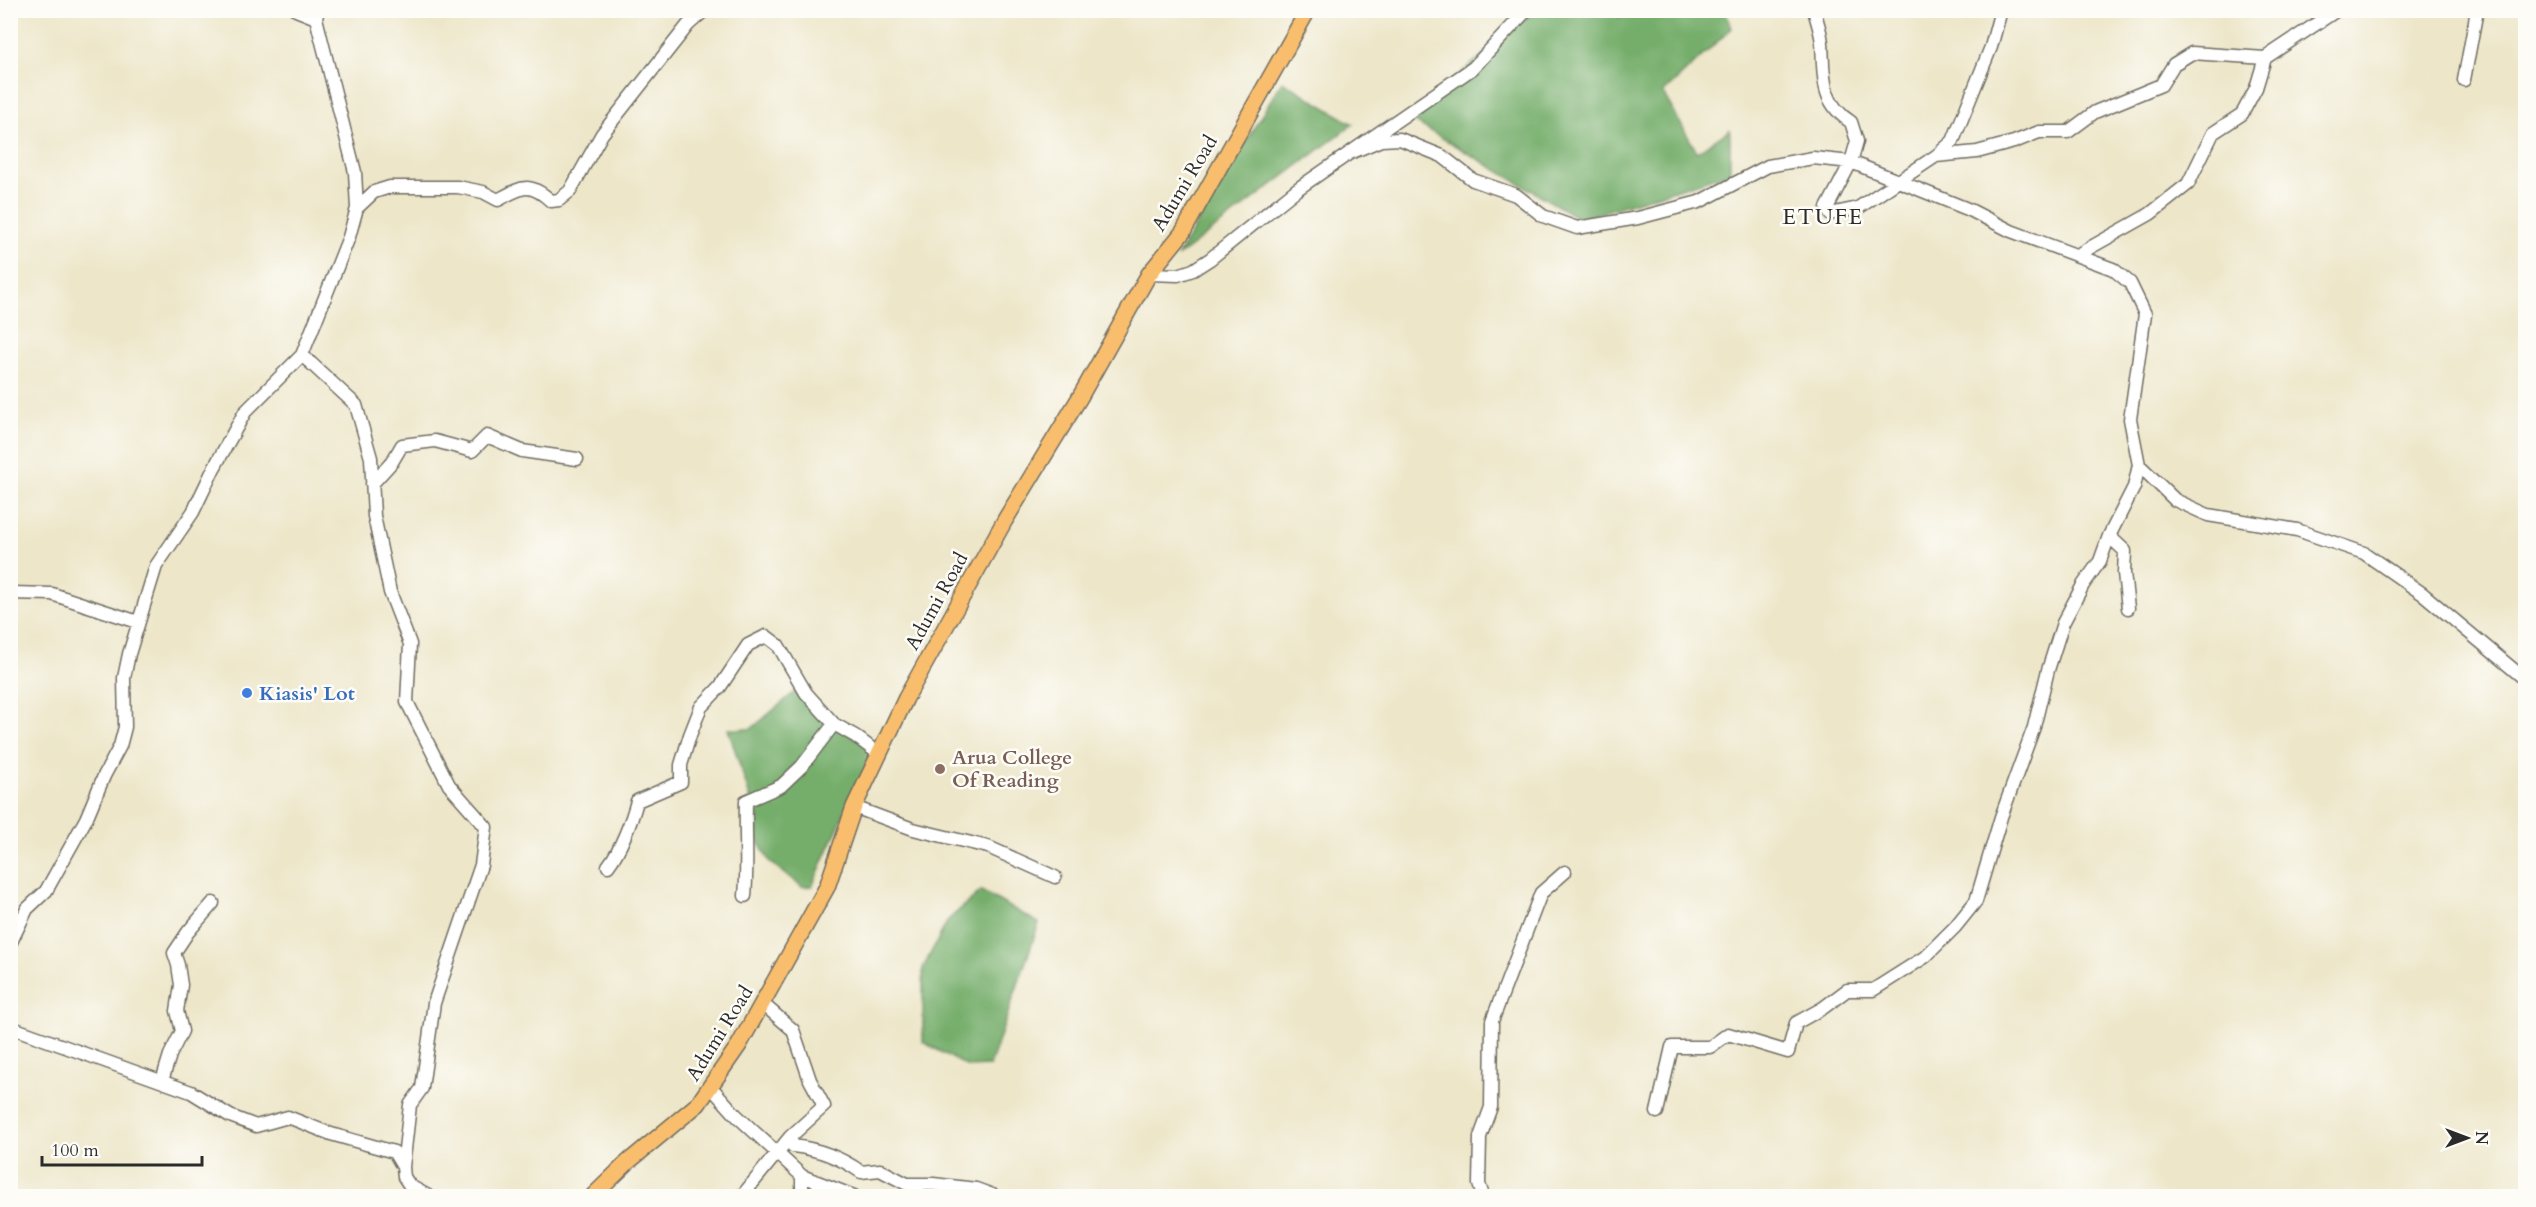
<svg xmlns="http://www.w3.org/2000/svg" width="2536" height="1207" font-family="Cardo,serif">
<rect width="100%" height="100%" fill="#fdfcf7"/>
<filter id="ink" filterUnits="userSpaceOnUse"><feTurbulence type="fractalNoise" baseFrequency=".0167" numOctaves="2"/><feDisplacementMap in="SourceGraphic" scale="12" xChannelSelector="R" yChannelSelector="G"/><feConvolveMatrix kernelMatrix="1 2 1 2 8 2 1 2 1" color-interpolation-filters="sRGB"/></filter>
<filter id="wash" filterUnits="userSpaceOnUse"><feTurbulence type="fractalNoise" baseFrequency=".008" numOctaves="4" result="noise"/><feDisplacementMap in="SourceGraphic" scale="24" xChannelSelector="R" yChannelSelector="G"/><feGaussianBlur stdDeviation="1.35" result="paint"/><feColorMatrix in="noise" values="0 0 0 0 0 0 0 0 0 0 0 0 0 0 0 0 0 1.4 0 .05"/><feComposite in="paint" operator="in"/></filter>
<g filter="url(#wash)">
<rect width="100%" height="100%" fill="#ede6c9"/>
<path fill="#74ad6b" stroke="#506c4b" stroke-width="1.5" d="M1535 11H1617L1619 18 1639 11H1725L1732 28 1663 93 1697 152 1730 130V173L1580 219 1408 118Z
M1282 81 1353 124 1177 257Z
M798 689 824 720 869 745 870 756 812 886 802 887 770 862 758 842 753 806 728 729H751Z
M981 891 1039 923 990 1066 968 1067 923 1042V968L948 920Z"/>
</g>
<g filter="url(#ink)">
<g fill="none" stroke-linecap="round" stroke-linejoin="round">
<defs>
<path id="minor" d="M296 10 316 18
M1814 10C1817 21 1821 32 1822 43 1824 76 1820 102 1851 122L1857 141 1851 162 1827 208 1830 214 1858 208 1936 156 1977 152 2014 142 2039 132H2068L2095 112 2161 85 2174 64 2192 53 2265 58
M2464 80 2477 10
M1350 153 1381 140 1400 139 1442 156 1473 180 1516 195 1543 216 1577 228 1638 218 1699 202 1768 166 1813 158 1851 162 1970 210 2011 231 2113 269 2130 283 2145 314 2130 419 2139 465 2175 500 2208 515 2297 530 2364 553 2423 594 2526 680
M1936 156 1953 141 1991 47 2001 10
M357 208 374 192 390 187H458L483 192 498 200C522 187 529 181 551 201L559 200 570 191 602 134 688 25 705 10
M2077 255 2150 214 2188 184 2213 133 2242 114 2256 88 2265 58 2337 10
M1149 274 1178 275 1193 270 1210 259 1296 190 1473 68 1527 10
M302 355 356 405 371 458 374 516 390 592 410 644 407 702 449 785 486 827 481 865 434 1003 422 1088 410 1105 403 1167 404 1177 410 1186 428 1196
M372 484 392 462 402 445 435 441 472 451 487 436 522 451 577 459
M10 593 52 594 138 622
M2128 608 2124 573 2125 551 2109 536 2134 487 2139 465
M854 807 913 829 988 847 1055 877
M608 866C620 851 632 820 637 801L681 782V765L690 735 701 707 720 687 748 645 766 636 778 645 806 693 834 724 855 736 879 754
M745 896C748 864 745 833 746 801L781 786 802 766 834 724
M10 944 27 909 46 891 86 819 104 776 120 746 125 727 124 678 129 654 156 566 193 512 214 468 245 412 302 355 349 237 357 208 355 172 316 18 318 10
M763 1004 793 1030 810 1080 824 1106 790 1137 793 1146C818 1149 840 1157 861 1172L880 1170 907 1184H933L976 1189 995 1196
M10 1027 191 1092 230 1116 256 1126 288 1117 331 1134 394 1152 403 1167
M162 1081 170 1055 182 1031 177 1011 181 985 178 965 174 953 188 932 213 903
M710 1086 736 1115 802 1176 854 1196
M1657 1112 1672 1047H1710L1728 1034 1788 1052 1796 1023 1823 1008 1847 990H1873L1925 957 1955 927 1976 901 2001 817 2034 727 2048 670 2063 623 2083 585 2100 561 2109 536
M802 1176V1196
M742 1196 790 1137
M1483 1196 1479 1184 1480 1137 1491 1107 1492 1021 1541 893 1565 872"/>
<path id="major" d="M593 1196 628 1162 698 1104 739 1045 827 887 854 807 906 698 1005 520 1080 397 1149 274 1183 232 1308 10"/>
</defs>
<use href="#minor" stroke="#6f6c62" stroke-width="15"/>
<use href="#major" stroke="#6f6c62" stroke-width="18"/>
<use href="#minor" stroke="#fff" stroke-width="12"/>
<use href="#major" stroke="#f9be6d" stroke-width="15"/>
</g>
</g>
<circle fill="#3f7fe0" stroke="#fdfcf7" stroke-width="2" cx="247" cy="693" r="6"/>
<circle fill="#8d6e63" stroke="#fdfcf7" stroke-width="2" cx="940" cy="769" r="6"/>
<g text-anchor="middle" stroke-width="5" stroke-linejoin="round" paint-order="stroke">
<g font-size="20" fill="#2b2b2b" stroke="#fdfcf7">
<text transform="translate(1184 183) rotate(-59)" y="7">Adumi Road</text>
<text transform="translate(936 601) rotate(-61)" y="7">Adumi Road</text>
<text transform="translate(719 1033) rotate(-58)" y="7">Adumi Road</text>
</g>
<g font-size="20" font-weight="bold" fill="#366cbe" stroke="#fdfcf7" text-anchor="start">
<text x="259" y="700">Kiasis' Lot</text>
</g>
<g font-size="20" font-weight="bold" fill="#785e54" stroke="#fdfcf7" text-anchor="start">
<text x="952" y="764">Arua College<tspan x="952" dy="23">Of Reading</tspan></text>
</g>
<g font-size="22" letter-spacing="1.5" fill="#2b2b2b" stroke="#fdfcf7">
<text x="1823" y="224">ETUFE</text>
</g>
</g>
<rect width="2536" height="1207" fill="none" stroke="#fdfcf7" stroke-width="36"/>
<g transform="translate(2467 1138) rotate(90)" stroke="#fdfcf7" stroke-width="4.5" paint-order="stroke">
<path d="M0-4.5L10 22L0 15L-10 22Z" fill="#2b2b2b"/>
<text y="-9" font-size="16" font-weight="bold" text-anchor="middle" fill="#2b2b2b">N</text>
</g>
<path d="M42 1156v9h160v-9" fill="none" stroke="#2b2b2b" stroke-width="3"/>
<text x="51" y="1156" font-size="18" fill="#2b2b2b" stroke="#fdfcf7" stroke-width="4.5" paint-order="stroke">100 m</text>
</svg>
